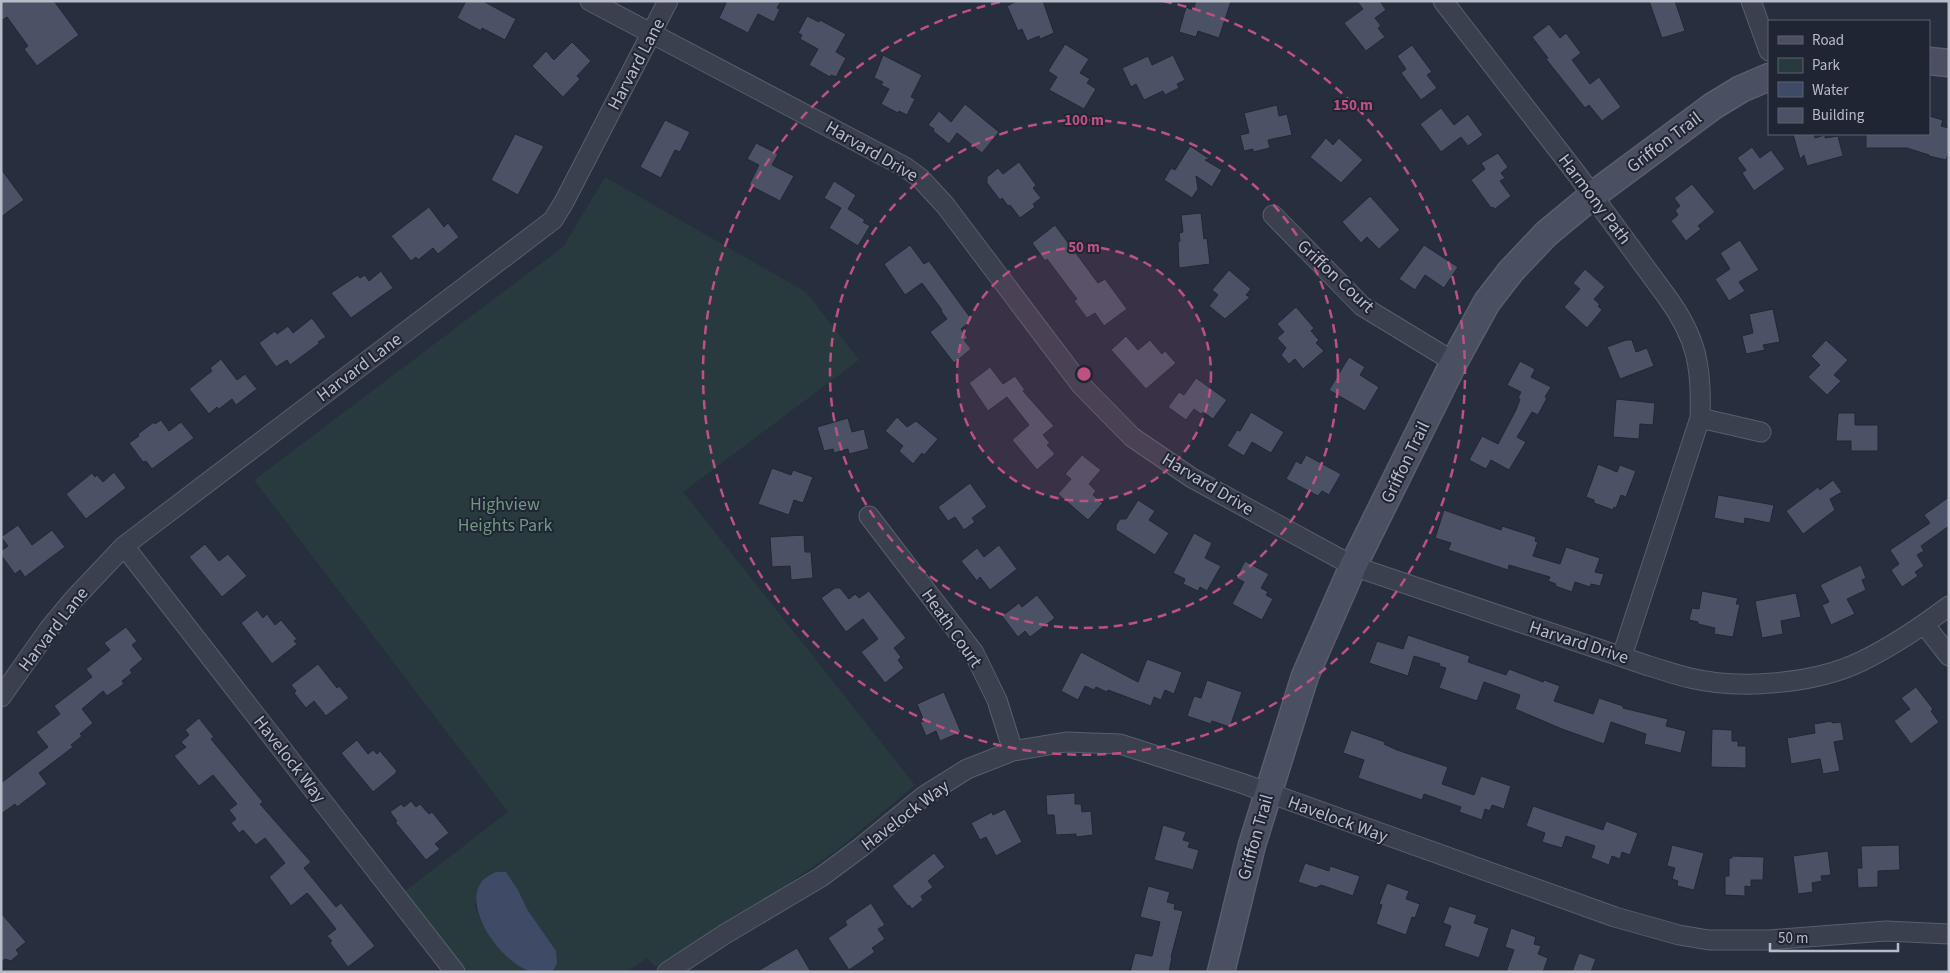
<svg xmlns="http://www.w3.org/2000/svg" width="1950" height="973" font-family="'Source Sans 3',sans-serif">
<rect width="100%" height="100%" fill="#272e3e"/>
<path fill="#293a3f" d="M605 177 806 292 859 360 683 492 915 785 837 850 779 890 655 967 647 958 627 972H552L557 964 543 932 527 909 518 890 477 891 475 907 481 922 524 968 532 972H467L405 891 508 812 254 480 563 247Z"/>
<path fill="#3e4a66" d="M496 872H506L518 890 527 909 556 951 557 964 552 972C546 972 539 973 533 972 505 967 459 907 483 880 486 877 492 874 496 872Z"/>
<path fill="#4c5265" stroke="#222736" d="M1 1H54L79 35 37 66 24 49 28 46 7 17 1 21Z
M466 1H483L516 19 505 40 482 28 481 31 457 18Z
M727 1H781L777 8 780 9 774 22 758 14 748 33 719 18Z
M1017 1H1043L1054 33 1040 39 1039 36 1027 41 1022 29 1018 31 1007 6Z
M1196 1H1231L1219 38 1198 31 1196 37 1179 32 1186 7 1193 10Z
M1357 1H1380L1386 10 1375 18 1381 26 1378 28 1385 37 1366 51 1344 23 1363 9Z
M1649 1H1675L1685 31 1662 38Z
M807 16 819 22 820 20 846 34 836 52 846 58 836 77 831 75 830 77 809 65 818 49 800 39 802 35 798 33Z
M1549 24 1560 38 1566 33 1581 53 1572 60 1590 84 1599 77 1621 107 1602 121 1589 105 1585 108 1546 59 1548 58 1532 37Z
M572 42 591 61 577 76 580 79 563 97 532 66 546 51 554 60Z
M1065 44 1089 59 1080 73 1090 79 1087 83 1096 89 1084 109 1049 90 1057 77 1048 71Z
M1412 45 1432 72 1427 75 1437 88 1421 100 1401 73 1406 69 1397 56Z
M883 55 922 75 911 97 915 99 907 115 899 111 898 113 881 104 889 89 881 85 883 82 874 78Z
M1173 55 1185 80 1177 84 1179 88 1165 95 1163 91 1144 100 1136 84 1131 87 1122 68 1148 56 1152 65Z
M965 104 999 132 982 153 957 133 949 144 933 131 934 129 928 125 939 111 951 122Z
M1277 105 1279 116 1287 114 1292 135 1268 140 1270 148 1253 152V149L1244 151 1240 135 1249 133 1244 113Z
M1441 108 1454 125 1468 114 1483 135 1468 146 1461 137 1441 152 1420 124Z
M1929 116 1943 120 1941 126 1949 128V151L1946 160 1929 156V155L1907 148H1866V134H1929Z
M665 120 690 132 680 152 675 150 661 178 640 167Z
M515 134 544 146 518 195 491 180Z
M1793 134H1814L1815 138 1825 135V138L1838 136 1843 156 1807 166 1804 155 1800 159Z
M1326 138 1333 145 1339 138 1363 160 1341 183 1310 157Z
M756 143 778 154 772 165 794 176 780 201 749 185 759 165 747 159Z
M1190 146 1210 159 1205 160 1222 170 1212 187 1196 176 1198 189 1192 198 1164 180 1171 168 1175 170Z
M1752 147 1760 158 1771 150 1785 169 1754 191 1742 173 1746 170 1737 158Z
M1498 153 1508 167 1501 173 1505 178 1500 181 1511 196 1495 209 1493 207 1491 208 1471 180 1485 169 1481 163Z
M1019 162 1036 185 1033 188 1041 198 1033 204 1035 207 1020 218 1010 205 1008 206 1002 198 1000 200 987 183V177L998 168 1003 174Z
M1 169 24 200 1 217Z
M834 181 856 195 848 209 865 220 863 222 870 226 858 246 829 228 841 208 824 198Z
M1692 184 1715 212 1698 226 1701 229 1686 241 1671 221 1678 215 1675 210 1680 206 1674 198Z
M1370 196 1400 230 1379 249 1367 237 1361 243 1342 222Z
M429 207 444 227 448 223 459 237 438 254 433 248 418 260 416 257 411 261 391 236Z
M1201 213 1204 239 1207 238 1210 264 1179 268 1178 242 1180 241 1179 233 1183 232 1181 215Z
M1055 225 1098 283 1105 279 1127 309 1104 326 1095 313 1087 318 1074 301 1077 299 1047 259 1045 261 1032 243Z
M1740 240 1759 270 1739 282 1745 291 1729 301 1715 279 1730 269 1720 253Z
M910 245 924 264 929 261 972 320 961 329 968 338 964 340 971 349 954 363 930 332 947 319 941 311 942 310 922 283 905 295 884 264Z
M1424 245 1458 267 1444 288 1425 275 1415 290 1399 279Z
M1585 269 1605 287 1594 299 1600 305 1598 306 1602 310 1587 328 1564 307 1580 289 1573 283Z
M1229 270 1251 289 1246 295 1250 297 1225 319 1209 306 1218 295 1212 290Z
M381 271 393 288 351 318 331 293 358 275 360 278 365 275 369 281Z
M1296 307 1314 328 1311 331 1319 340 1316 343 1324 351 1303 369 1295 359 1289 364 1281 355 1286 348 1277 338 1284 332 1277 324Z
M1773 309 1780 342 1763 345 1765 350 1746 354 1742 336 1753 333 1749 314Z
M312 318 326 337 318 342 320 343 290 365 287 360 276 367 259 343 275 331 277 334 288 326 293 333Z
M1126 336 1138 350 1150 340 1162 354 1165 351 1176 363 1146 389 1111 350Z
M1626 340H1632L1636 352 1647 348 1654 366 1620 379 1607 347Z
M1826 340 1848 360 1834 375 1841 381 1827 395 1808 377 1820 365 1811 356Z
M1349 357 1365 367 1360 375 1379 387 1365 411 1329 390Z
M221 359 237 380 245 374 257 389 236 405 232 399 219 409 217 407 209 414 189 389 212 371 210 368Z
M1520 361 1535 369 1531 377 1551 387 1545 397 1547 398 1538 415 1532 412 1517 437 1526 442 1509 470 1491 460 1486 469 1469 460 1482 436 1498 444 1516 410 1520 399 1518 398 1521 392 1507 385Z
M990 367 1003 384 1015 376 1025 390 1023 391 1054 426 1043 435 1050 443 1047 445 1055 454 1037 470 1012 440 1029 425 1007 397 988 411 969 383Z
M1196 378 1227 400 1213 419 1203 412 1201 414 1194 409 1186 420 1168 407 1179 392 1184 395Z
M1616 399 1655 403 1653 425 1640 424 1639 439 1613 437Z
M1251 412 1284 432 1271 453 1252 442 1244 456 1227 446 1237 430 1240 431Z
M1838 413H1855V425H1878V451H1851V441H1836Z
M897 417 907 427 916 421 938 439 924 455 922 453 913 464 899 451 903 446 885 431Z
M848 418 852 432 864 429 869 449 849 454 848 449 834 453 833 449 824 451 817 427Z
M161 420 169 431 181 422 194 438 152 469 146 461 143 462 129 443 139 436 138 434 154 422 155 424Z
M1082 455 1101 470 1089 484 1096 491 1093 495 1103 503 1088 520 1058 494 1071 479 1065 474Z
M1306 455 1341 474 1329 495 1322 491 1318 496 1286 479 1296 461 1301 464Z
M1598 464 1617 472 1620 465 1636 471 1626 497 1621 495 1616 508 1614 507 1613 510 1594 503V500L1586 497Z
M772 468 791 475 793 470 813 477 803 503 794 500 789 515 758 504Z
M114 472 126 488 86 519 66 494 92 473 95 477 97 475 103 482Z
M1833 480 1842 492 1830 499 1835 510 1803 534 1786 511 1818 487 1820 490Z
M970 483 987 507 972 518 975 522 964 530 955 517 948 521 938 507Z
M1718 495 1774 505 1770 523 1745 518 1744 524 1714 518Z
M1949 497V526L1921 546 1924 551 1917 555 1924 566 1915 572 1918 576 1902 587 1891 570 1899 564 1890 550 1930 523 1924 515Z
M1138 500 1155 511 1149 520 1169 533 1155 555 1116 530V525L1120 519H1126Z
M1444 510 1501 530 1502 526 1536 537 1535 541 1538 542 1533 556 1560 564 1566 547 1600 558 1595 572 1604 574 1600 586 1591 584 1590 587 1575 582 1572 592 1555 586 1556 584 1548 581 1550 577 1509 565 1508 570 1448 550 1451 543 1435 538Z
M18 525 32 545 52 530 65 547 25 577 20 570 15 574 1 555V551L8 546 1 537Z
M1194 533 1212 543 1205 558 1221 566 1207 591 1200 587 1198 591 1183 584 1185 579 1173 573Z
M804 535 805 552H811L813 578 791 580 790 566 772 567 770 537Z
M205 544 219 561 228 554 247 576 222 597 189 557Z
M999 545 1017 569 990 590 980 577 977 581 961 561 977 548 984 557Z
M1245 561 1269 574 1261 588 1268 592 1266 595 1273 599 1262 620 1232 604 1244 582 1236 578Z
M1861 565 1866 578 1862 580 1866 590 1847 599 1855 614 1831 625 1822 605 1829 602 1820 585Z
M835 588H840L849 599 855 594 859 598 869 591 906 638 894 648 901 657 898 660 904 668 885 683 861 652 878 639 863 619 846 632 821 598Z
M1702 591 1738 598 1736 604H1740L1733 637 1714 634 1715 628 1698 624V622L1689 620 1692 608 1699 609Z
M1796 593 1801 617 1781 621 1783 634 1762 638 1755 601Z
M1037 595 1055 618 1030 637 1025 631 1018 637 1002 616 1019 603 1022 607Z
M257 610 263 618 267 614 275 625 281 620 297 639 294 641 297 644 272 664 241 623Z
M126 627 137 641 132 645 143 659 130 670 132 673 122 681 124 684 107 696 103 691 82 709 93 723 80 734 82 736 71 745 73 747 39 773 47 784 17 807 15 804 1 814V783L48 747 36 732 60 714 54 706 92 677 86 669 110 650 104 643Z
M1408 635 1470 656 1468 662 1506 675 1509 669 1543 682 1544 680 1560 686 1554 701 1593 714 1599 698 1623 706V708L1668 719 1666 726 1686 731 1681 753 1644 744 1646 734 1611 722 1604 744 1562 729 1515 709 1520 695 1484 682 1477 701 1439 688 1446 668 1439 666 1440 664 1414 656 1408 676 1369 663 1377 641 1403 649Z
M1081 652 1138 682 1147 659 1182 672 1174 694 1165 690 1161 700 1154 697 1151 706 1108 690 1107 692 1096 687 1094 690 1085 686 1078 700 1061 691Z
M318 664 337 688 339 686 349 698 326 716 314 701 306 708 294 693 296 691 291 685Z
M1207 680 1242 692 1230 727 1212 721 1211 724 1187 716 1194 696 1201 698Z
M1916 687 1933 709 1931 711 1939 722 1911 744 1894 721 1910 709 1901 698Z
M944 692 961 732 940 741 936 731 926 736 920 722 924 721 917 704Z
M199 718 214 737 211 739 263 802 260 804 311 862 304 868 336 907 341 903 375 946 348 967 330 943 332 941 327 936 336 929 310 896 307 893 291 906 269 877 285 863 265 838 256 845 243 830 239 833 231 823 236 819 229 810 237 804 213 775 199 786 174 756 186 747 181 742 189 735 185 730Z
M1832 721V723L1841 722 1844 740 1834 742 1840 771 1823 774 1820 759 1791 764 1787 738 1815 733 1814 724Z
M1712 729 1732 730V741H1738V746H1746V768L1711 767Z
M1351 730 1385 742 1384 744 1397 750 1448 767 1442 784 1474 795 1481 776 1511 786 1504 809 1492 805 1490 811 1485 809 1482 820 1459 812 1461 807 1424 794 1422 800 1358 778 1364 760 1343 753Z
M357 740 368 754 373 750 377 754 380 751 397 771 395 774 373 792 341 753Z
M1075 793V804H1081L1082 812 1091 811 1093 835 1076 837V834L1056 835 1054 815H1047L1046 795Z
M411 801 416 807 420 804 429 814 432 812 449 833 435 844 440 849 426 860 395 822 397 821 390 812 401 804 404 807Z
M1533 806 1603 830 1606 821 1638 833 1630 855 1622 852 1620 859 1612 856 1609 865 1591 858 1595 846 1566 836 1562 848 1542 842 1545 833 1526 826Z
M1005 809 1022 842 996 856 986 837 980 840 971 823 992 812 993 815Z
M1163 825 1186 832 1183 840 1190 842 1188 847 1199 850 1193 870 1154 860Z
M1672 845 1704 853 1694 890 1677 886 1678 881 1672 879 1675 868 1667 866Z
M1899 845 1900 870 1878 871V887L1858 888 1857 868H1862L1861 846Z
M1828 851 1831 875 1821 876 1822 881 1812 883 1813 892 1798 894 1793 856Z
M934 853 945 867 928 881 933 887 921 896 923 900 912 909 909 905 908 906 892 886Z
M1732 856 1764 857 1763 880H1751V887L1745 886V896L1725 895V876H1729V858H1732Z
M1305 863 1329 871 1330 866 1360 876 1353 896 1321 885 1316 888 1298 882Z
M1387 883 1409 891 1406 899 1420 904 1415 918 1412 917 1406 935 1376 924 1382 905 1379 904Z
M1148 886 1170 892 1167 902 1175 904 1174 909 1183 911 1171 957H1172L1169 972H1130L1135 953 1152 956 1160 922 1140 917Z
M871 903 885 925 878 929 885 939 872 948 875 952 849 970 828 938 847 925 845 921Z
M1449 906 1477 915 1474 923 1489 928 1479 958 1444 946 1451 926 1443 923Z
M1 913 26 942 16 950 19 954 11 961 5 959 1 962Z
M1511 928 1536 937 1534 944 1541 946 1538 954 1548 958 1543 972H1506L1514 950 1505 947Z
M797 948 811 972H756Z
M1579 953 1596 959 1591 972H1572Z"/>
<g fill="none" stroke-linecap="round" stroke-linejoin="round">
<defs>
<path id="street" d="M590 1 905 167 920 178 945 205 1081 385 1132 437 1192 478 1353 566 1649 666C1663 670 1676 675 1690 678 1740 690 1815 684 1862 661 1893 646 1921 627 1949 606
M1443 1 1576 173 1667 297C1697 338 1702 368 1700 418L1622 656
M1751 1 1769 51
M1273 215 1362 306 1454 362
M1700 418 1761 432
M869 516 974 653 997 700 1013 751
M124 546 455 972
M1924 624 1949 656
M1 697 49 629 73 600 124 546 553 220 564 202 668 1
M667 972 725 934 821 877 860 848 924 796 967 769 1013 751 1066 742 1120 744 1241 783 1615 917 1679 935 1709 940H1769L1886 931 1949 934"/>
<path id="secondary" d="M1929 61 1949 63
M1221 972 1252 845 1305 676 1353 566 1454 362 1487 302 1511 271 1546 234 1593 195 1713 106 1741 89 1769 77"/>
</defs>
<use href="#street" stroke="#595e6c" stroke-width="21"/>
<use href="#secondary" stroke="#595e6c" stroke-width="29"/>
<use href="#street" stroke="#3b404e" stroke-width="19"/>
<use href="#secondary" stroke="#4a4f61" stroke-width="26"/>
</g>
<circle cx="1084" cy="374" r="127" fill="#be5182" fill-opacity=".12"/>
<g fill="none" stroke="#be5182" stroke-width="2.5" stroke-dasharray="9 6">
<circle cx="1084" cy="374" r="127"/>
<circle cx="1084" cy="374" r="254"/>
<path d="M1163 1A381 381 0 1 1 1005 1"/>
</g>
<g text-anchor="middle" stroke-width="4" stroke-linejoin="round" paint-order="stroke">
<g font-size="18" fill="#b8bcc9" stroke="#202534">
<text transform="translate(636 64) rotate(-62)" y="6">Harvard Lane</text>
<text transform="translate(1664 142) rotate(-37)" y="6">Griffon Trail</text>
<text transform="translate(872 151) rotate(30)" y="6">Harvard Drive</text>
<text transform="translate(1595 199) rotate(53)" y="6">Harmony Path</text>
<text transform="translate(1336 276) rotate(43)" y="6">Griffon Court</text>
<text transform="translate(359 367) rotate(-37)" y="6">Harvard Lane</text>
<text transform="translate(1405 462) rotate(-64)" y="6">Griffon Trail</text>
<text transform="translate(1208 484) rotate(31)" y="6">Harvard Drive</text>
<text transform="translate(952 628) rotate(55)" y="6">Heath Court</text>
<text transform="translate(53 629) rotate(-52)" y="6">Harvard Lane</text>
<text transform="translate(1579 642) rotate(18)" y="6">Harvard Drive</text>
<text transform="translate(290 759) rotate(52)" y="6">Havelock Way</text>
<text transform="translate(905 815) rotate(-37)" y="6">Havelock Way</text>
<text transform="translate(1338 819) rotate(20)" y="6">Havelock Way</text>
<text transform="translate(1255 837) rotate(-74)" y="6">Griffon Trail</text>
</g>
<g font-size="18" fill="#70987f" stroke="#202534">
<text x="505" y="510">Highview<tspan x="505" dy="21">Heights Park</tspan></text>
</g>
</g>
<circle cx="1084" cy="374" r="8" fill="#be5182" stroke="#202534" stroke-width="2.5"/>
<g font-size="15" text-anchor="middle" font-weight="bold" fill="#be5182" stroke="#202534" stroke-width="4" stroke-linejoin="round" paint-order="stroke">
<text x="1353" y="110">150 m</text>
<text x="1084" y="125">100 m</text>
<text x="1084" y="252">50 m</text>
</g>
<rect width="1950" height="973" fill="none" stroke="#b8bcc9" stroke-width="5"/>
<rect x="1768" y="20" width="162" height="115" fill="#202534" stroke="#5d6170"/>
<rect x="1778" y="36" width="25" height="8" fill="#4a4f61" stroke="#5d6170"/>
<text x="1812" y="45" font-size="15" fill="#b8bcc9">Road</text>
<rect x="1778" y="58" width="25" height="15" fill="#293a3f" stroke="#5d6170"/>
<text x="1812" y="70" font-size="15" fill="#b8bcc9">Park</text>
<rect x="1778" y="82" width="25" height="15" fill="#3e4a66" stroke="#5d6170"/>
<text x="1812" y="95" font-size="15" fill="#b8bcc9">Water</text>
<rect x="1778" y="108" width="25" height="15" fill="#4c5265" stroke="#5d6170"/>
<text x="1812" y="120" font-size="15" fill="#b8bcc9">Building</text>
<path d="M1770 943v8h128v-8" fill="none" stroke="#b8bcc9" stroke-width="2.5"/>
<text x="1778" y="943" font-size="15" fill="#b8bcc9" stroke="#202534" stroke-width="4" paint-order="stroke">50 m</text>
</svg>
